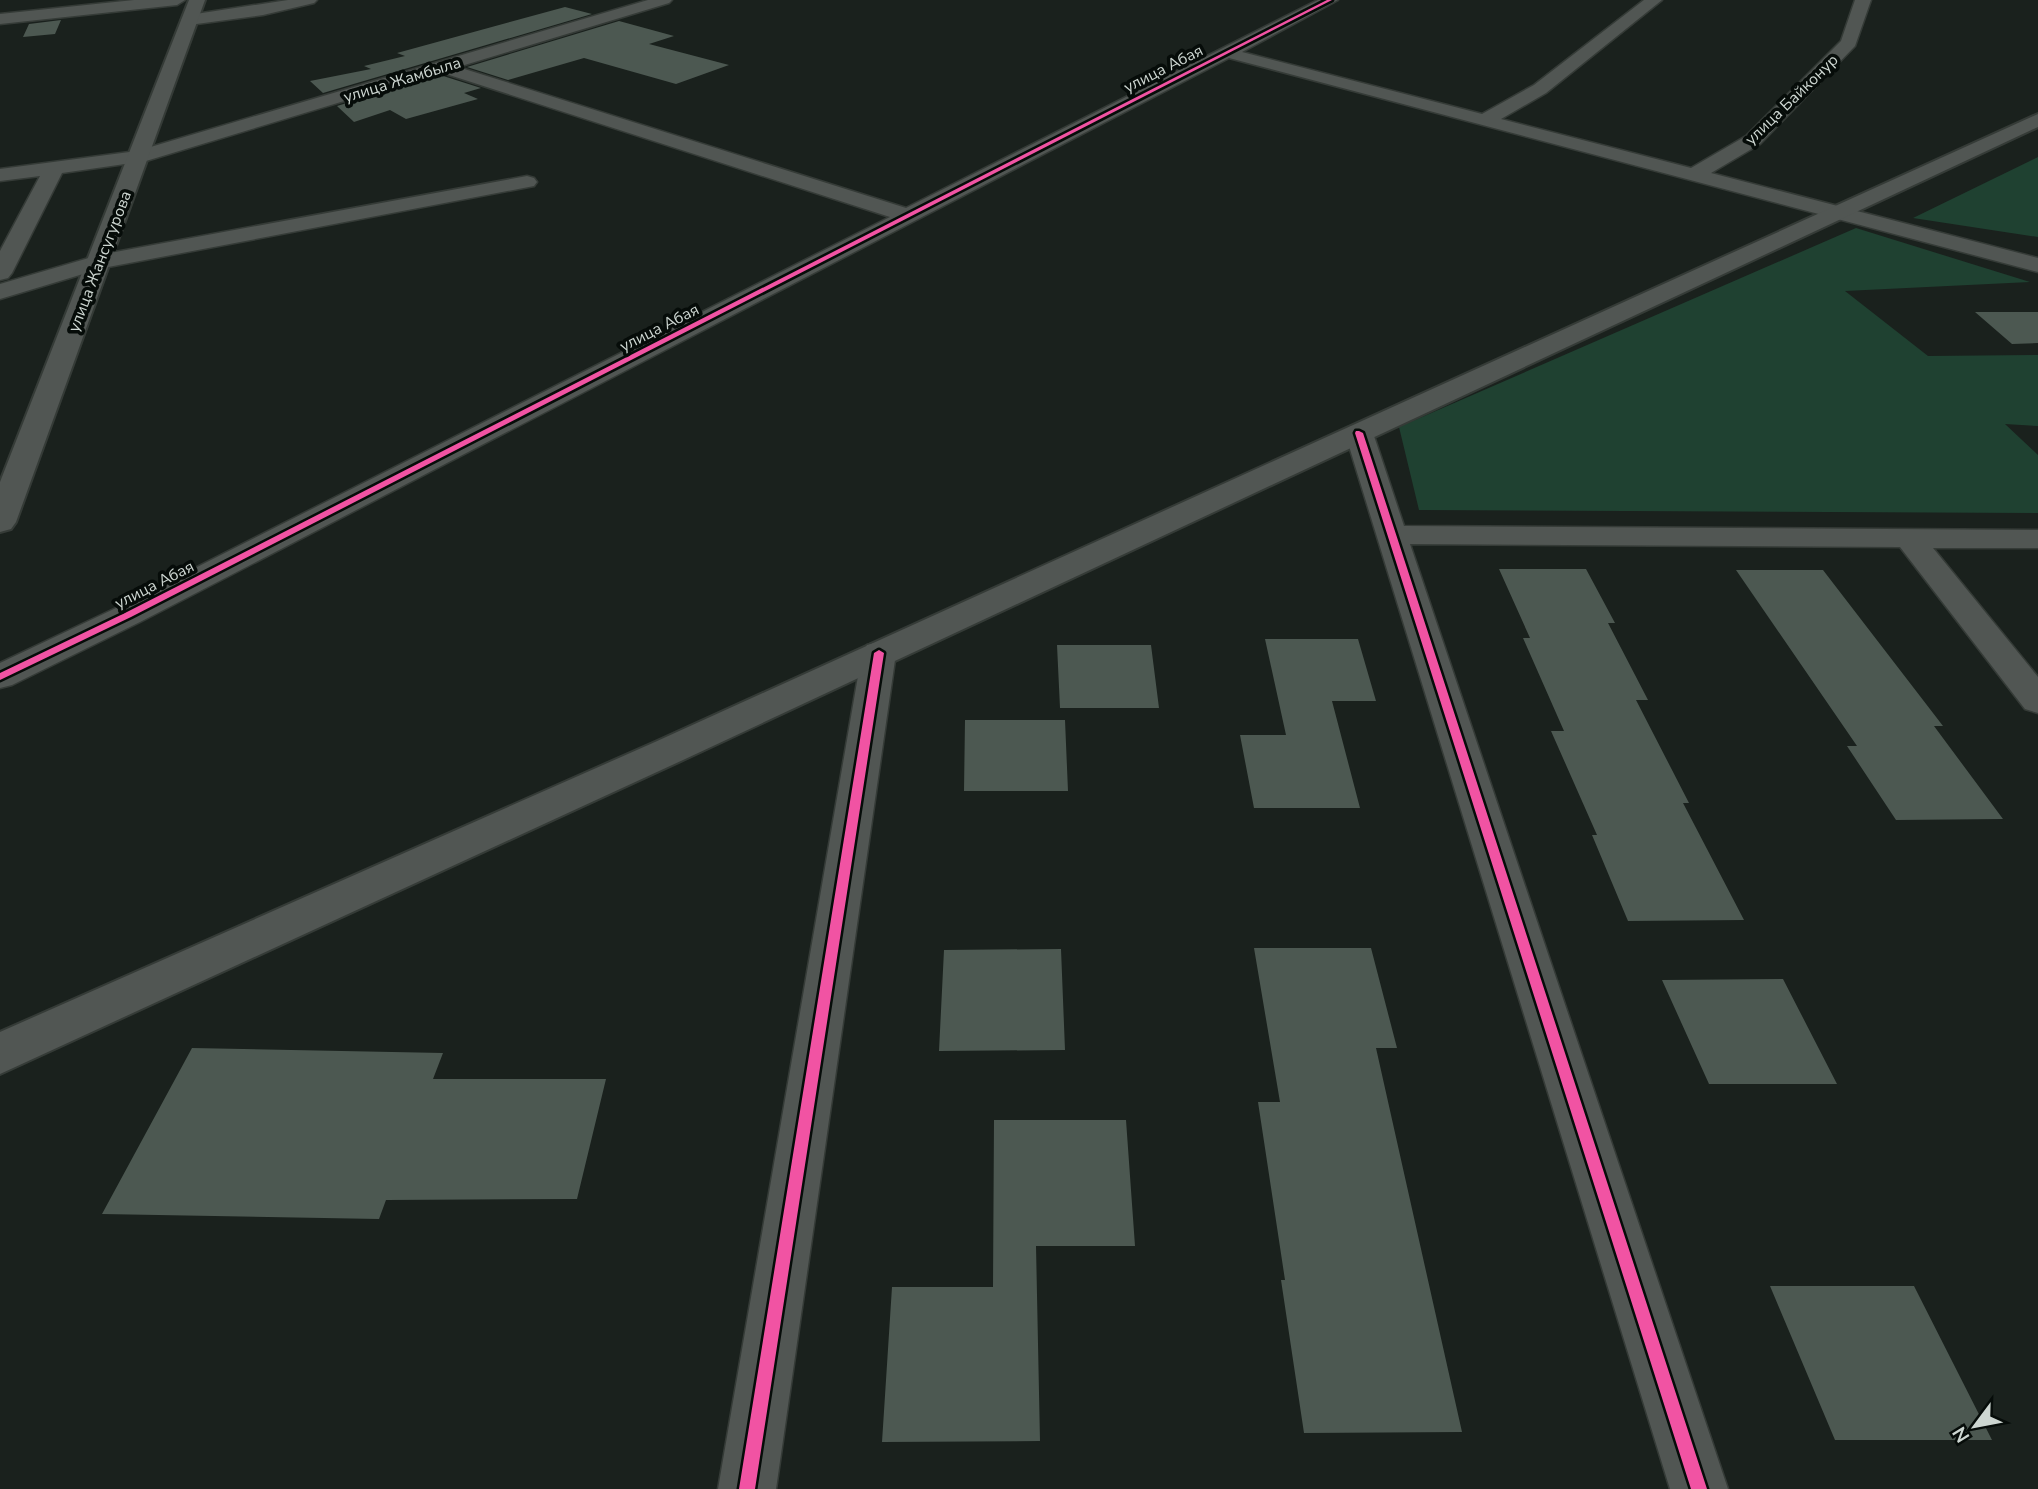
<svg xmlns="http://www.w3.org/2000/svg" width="2038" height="1489" font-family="'Nunito Sans',sans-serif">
<rect width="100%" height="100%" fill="#1a211d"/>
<path fill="#1f4131" d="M2038 157V237L1913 218Z
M1856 228 2030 282 1845 291 1928 356 2038 355V426L2005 424 2038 455V513L1419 510 1399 427Z"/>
<path fill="#4c5851" d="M565 7 592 14 323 93 310 81 371 69 364 66 405 56 397 53Z
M61 20 55 34 23 37 29 24Z
M619 21 674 36 649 44 729 65 676 84 584 58 508 80 467 67Z
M440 75 481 88 464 93 478 99 406 119 390 110 354 122 337 106Z
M1975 312H2038V343L2012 344Z
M1499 569H1586L1615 623H1608L1648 700H1636L1689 803H1683L1744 920 1628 921 1592 835H1597L1551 731H1564L1523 638H1530Z
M1736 570H1823L1943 726H1934L2003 819 1896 820 1847 746H1857Z
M1265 639H1358L1376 701H1332L1360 808H1254L1240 735H1286Z
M1057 645H1151L1159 708H1060Z
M965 720H1065L1068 791H964Z
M1254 948H1371L1397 1048H1376L1462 1432 1304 1433 1281 1280H1285L1258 1102H1280Z
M1061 949 1065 1050 939 1051 944 950Z
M1783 979 1837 1084H1709L1662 980Z
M192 1048 443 1053 433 1079H606L577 1199 386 1200 379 1219 102 1214Z
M994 1120H1126L1135 1246H1036L1040 1441 882 1442 892 1287H993Z
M1770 1286H1914L1992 1440H1835Z"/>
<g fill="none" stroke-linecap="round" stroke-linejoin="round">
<defs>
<path id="minor" d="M134 0H185L177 5 0 24V14Z
M288 0H317L314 3 263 15 189 25 181 20 189 15Z
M648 0H672L669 3 458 67 906 208 1318 0H1338L1242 52 1482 114 1534 85 1644 0H1662L1546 93 1501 119 1691 168 1746 136 1841 41 1855 0H1871L1855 46 1760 144 1711 173 2038 258V272L1229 58 140 622 12 685 0 688V663L116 608 890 217 440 72 146 161 62 173 12 273 8 278 0 280V251L40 176 0 181V169L137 151Z
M527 176 534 178 537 182 534 186 103 268 0 299V284L99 255Z
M1359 425 1369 427 1373 433 1404 526 2038 530V548H1933L2038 677V713L2025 709 1900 547 1410 544 1728 1489H1670L1345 433 1349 427Z
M879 642 891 645 896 653 776 1489H718L862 653 867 645Z"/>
<path id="secondary" d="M189 0H205L16 522 11 529 0 532V482Z
M2038 114V127L683 760 0 1074V1032L655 742Z"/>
</defs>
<use href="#minor" stroke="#353b37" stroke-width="3"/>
<use href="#secondary" stroke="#353b37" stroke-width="4"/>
<use href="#minor" fill="#515653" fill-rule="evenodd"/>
<use href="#secondary" fill="#515653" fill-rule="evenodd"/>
<defs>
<path id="cycleway" d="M1327 0H1332L131 617 0 680V673L125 613Z
M1356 431H1359L1363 433 1707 1489H1691L1355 433Z
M879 650 884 653 755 1489H739L874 653Z"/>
</defs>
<use href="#cycleway" stroke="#060c09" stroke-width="5"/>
<use href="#cycleway" fill="#f153a3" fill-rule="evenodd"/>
</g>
<g text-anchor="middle" stroke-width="7" stroke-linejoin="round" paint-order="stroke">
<g font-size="16" fill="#cdd6d1" stroke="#060c09">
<text transform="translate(1163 68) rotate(-27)" y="6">улица Абая</text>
<text transform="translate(402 79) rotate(-17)" y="6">улица Жамбыла</text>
<text transform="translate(1791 99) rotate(-44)" y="6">улица Байконур</text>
<text transform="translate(99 261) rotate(-69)" y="6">улица Жансугурова</text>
<text transform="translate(659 327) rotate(-27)" y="6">улица Абая</text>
<text transform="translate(154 584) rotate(-27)" y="6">улица Абая</text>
</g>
</g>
<g transform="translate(1975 1426) rotate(238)" stroke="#060c09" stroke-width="5" paint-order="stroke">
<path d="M0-5L12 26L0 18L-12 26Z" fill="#cdd6d1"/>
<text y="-10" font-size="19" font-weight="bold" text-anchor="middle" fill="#cdd6d1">N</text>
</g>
</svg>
